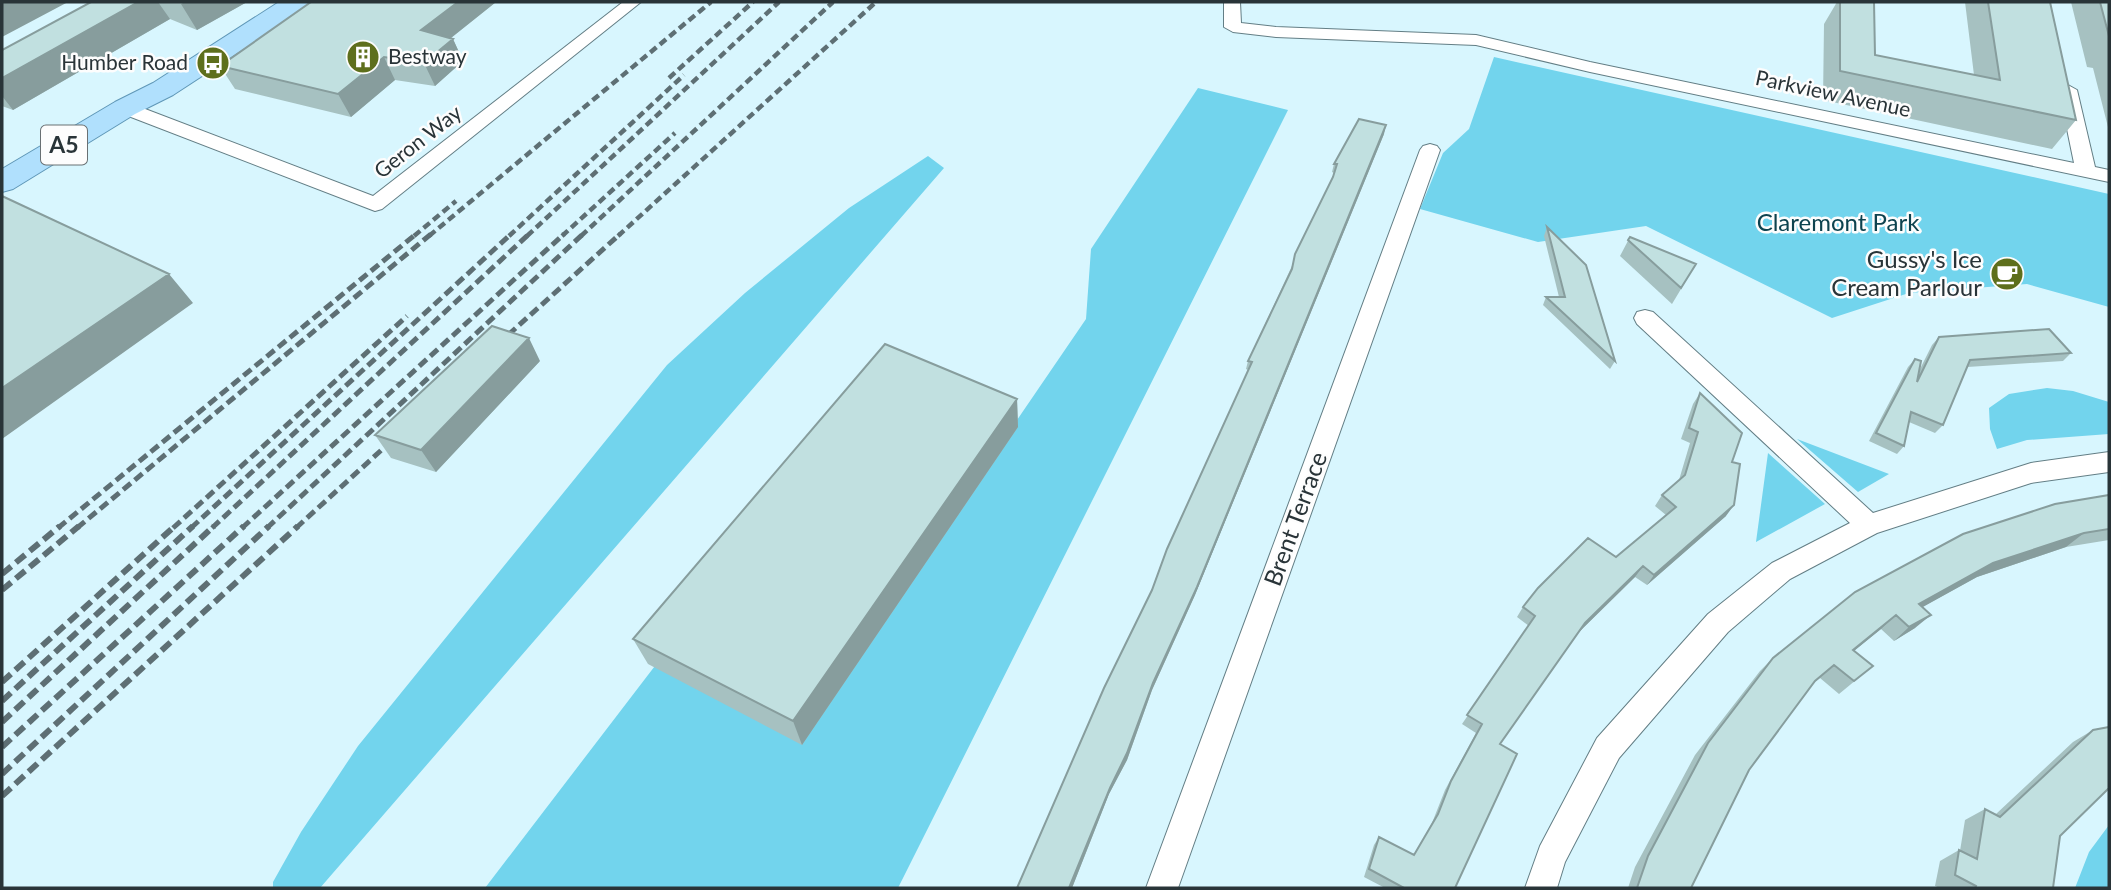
<svg xmlns="http://www.w3.org/2000/svg" width="2111" height="890" font-family="Lato,sans-serif">
<rect width="100%" height="100%" fill="#d8f6fe"/>
<path fill="#72d4ed" d="M1494 57 2109 194V307L2027 284 1909 293 1832 318 1646 226 1538 242 1420 209 1443 153 1469 129Z
M1198 88 1288 110 898 888H485L661 658 800 738 1086 319 1091 249Z
M928 156 944 168 320 888H273V882L301 832 358 746 667 365 745 293 849 208Z
M2047 388 2073 391 2109 402V434L2027 440 1997 449 1990 429 1989 408 2009 394Z
M1797 439 1889 474 1858 492Z
M1768 453 1825 504 1756 542Z
M2109 825V888H2075L2089 852Z"/>
<g fill="none" stroke-linecap="round" stroke-linejoin="round">
<defs>
<path id="street" d="M623 2H641L382 209 375 211 118 112 116 108 125 102 132 104 373 196Z
M1224 2H1240L1241 23 1276 27 1476 35 1590 62 2074 163 2059 90 2068 85 2077 90 2095 167 2109 170V182L1590 72 1476 45 1276 37 1233 32 1224 27Z
M1430 144 1437 146 1440 150 1178 888H1146L1420 150 1423 146Z
M1645 310 1653 312 1873 513 2031 463 2109 452V472L2031 483 1877 533 1790 579 1728 632 1619 758 1565 862 1557 888H1525L1540 846 1597 738 1708 614 1772 563 1850 523 1637 324 1634 318 1637 312Z"/>
<path id="primary" d="M279 2H310L306 8 173 95 135 114 13 189 2 192V169L115 102 153 83Z"/>
</defs>
<use href="#street" stroke="#637e85" stroke-width="2"/>
<use href="#primary" stroke="#5f97b7" stroke-width="2"/>
<use href="#street" fill="#fff" fill-rule="evenodd"/>
<use href="#primary" fill="#b0e0fd" fill-rule="evenodd"/>
<path stroke="#5e6f74" stroke-width="4.5" stroke-dasharray="8 4.5" stroke-linecap="butt" d="M669 78 753 2
M414 236 456 201
M429 236 711 2
M509 236 684 75
M527 236 779 2
M562 236 675 133
M581 236 833 2
M618 236 876 2"/>
<path stroke="#5e6f74" stroke-width="5" stroke-dasharray="10 5" stroke-linecap="butt" d="M497 345 620 234
M58 528 416 234
M77 528 431 234
M173 528 407 316
M191 528 511 234
M212 528 529 234
M242 528 564 234
M267 528 583 234
M296 528 399 434"/>
<path stroke="#5e6f74" stroke-width="6" stroke-dasharray="12 6" stroke-linecap="butt" d="M2 574 60 526
M2 590 79 526
M2 682 175 526
M2 701 193 526
M2 722 214 526
M2 747 244 526
M2 774 269 526
M2 796 298 526"/>
</g>
<path fill="#a6c1c1" d="M91 2H247L197 30 170 19 13 110 2 106V50Z
M311 2H496L451 38 453 39 463 61 435 86 395 80 351 117 235 89 220 66Z
M1837 2H1871L1875 55 1974 75 1965 2H2050L2076 120 2052 149 1823 100 1824 24Z
M2071 2H2109V131L2093 68 2087 67Z
M1384 134 1195 595 1152 690 1127 760 1109 794 1072 888H1017L1152 590 1248 370 1246 369 1248 361 1333 177 1334 173 1332 172 1334 164Z
M1547 227 1615 361 1610 369 1543 305 1546 297H1559L1544 236Z
M1630 237 1696 264 1672 304 1620 256Z
M1939 337 2071 353 2063 361 1967 367 1943 425 1935 433 1909 422 1904 446 1897 454 1869 441 1908 367 1915 359 1919 371 1932 345Z
M540 361 436 472 391 458 375 435Z
M1700 393 1732 462 1726 516 1647 585 1635 577 1578 633 1500 744 1455 888H1385L1364 877 1374 845 1379 837 1414 855 1432 823 1445 790 1476 733 1462 724 1529 626 1517 617 1523 607 1616 557 1666 515 1655 506 1662 495 1679 480 1690 443 1681 439 1693 404Z
M1017 399 1018 427 802 745 648 664 633 639Z
M2109 495V540L2066 547 1977 577 1922 607 1915 628 1894 641 1881 629 1854 651 1873 666 1839 694 1820 678 1812 684 1749 770 1691 888H1628L1635 867 1695 755 1760 671 1773 658Z
M2093 730 2060 836 2053 888H1940L1935 886 1940 861 1959 850 1960 851 1965 820 1985 809 1996 814 2073 742Z"/>
<path fill="#879d9d" d="M2 2H68L2 37Z
M138 2H158L170 19 13 110 2 96V78Z
M185 2H247L197 30 181 4Z
M458 2H496L432 53 421 30Z
M453 39 463 61 435 86 424 63Z
M384 57 395 80 351 117 338 94Z
M1386 125 1384 134 1195 595 1152 690 1127 760 1109 794 1072 888H1069L1110 788Z
M169 274 193 303 2 439V388Z
M529 338 540 361 436 472 421 450Z
M1017 399 1018 427 802 745 793 721Z
M1734 505 1726 516 1647 585 1654 575Z
M2084 533 2066 547 1977 577 1903 618 1919 604 1993 563Z
M1643 566 1635 577 1578 633 1585 623Z
M1896 615 1881 629 1839 663 1853 650Z
M1931 615 1915 628 1894 641 1909 627Z"/>
<path fill="#c1e0e0" stroke="#879d9d" stroke-width="2" d="M91 2H138L2 78V50Z
M311 2H458L421 30 453 39 424 63 384 57 338 94 220 66Z
M1840 2H1874L1875 55 2000 80 1988 2H2050L2076 120 1840 71Z
M2100 2H2109V36Z
M1359 119 1386 125 1197 587 1153 683 1127 753 1110 788 1069 888H1017L1104 688 1152 590 1167 549 1252 362 1248 361 1292 269 1295 254 1333 177 1337 164H1334Z
M2 196 169 274 2 388Z
M1547 227 1586 265 1615 361 1546 297H1565Z
M1630 237 1696 264 1681 288 1628 240Z
M492 326 529 338 421 450 375 435Z
M2049 329 2071 353 1970 360 1943 425 1911 412 1904 446 1876 433 1915 359 1921 361 1917 382 1939 337Z
M885 344 1017 399 793 721 633 639Z
M1700 393 1742 433 1732 462 1740 464 1734 505 1654 575 1643 566 1585 623 1500 744 1517 754 1455 888H1404L1369 869 1379 837 1414 855 1438 814 1451 781 1482 724 1467 715 1535 616 1523 607 1538 588 1588 538 1616 557 1676 507 1662 495 1685 475 1698 432 1689 428Z
M2109 495V529L2084 533 1993 563 1919 604 1931 615 1909 627 1896 615 1853 650 1873 666 1854 681 1834 665 1815 681 1749 770 1691 888H1637L1648 856 1708 743 1773 658 1855 592 1963 534 2055 504Z
M2109 727V788L2060 836 2053 888H1975L1976 886 1955 875 1959 850 1977 859 1985 809 2000 817 2093 730Z"/>
<defs>
<symbol id="building-disc" viewBox="-11 -11 22 22"><circle r="9.5" fill="#5e6f1c" stroke="#fdfdfd"/><path d="M-4-6H4V6H1V3H-1V6H-4ZM-2.5-4.3h1.7v1.8h-1.7ZM.8-4.3h1.7v1.8H.8ZM-2.5-1h1.7V.8h-1.7ZM.8-1h1.7V.8H.8Z" fill="#fff"/></symbol>
<symbol id="bus-disc" viewBox="-11 -11 22 22"><circle r="9.5" fill="#5e6f1c" stroke="#fdfdfd"/><path d="M-5-6H5V4H4V6H2V4H-2V6H-4V4H-5ZM-3.5-4V0h7V-4ZM-3.5 1.2v1.5H-2V1.2ZM2 1.2v1.5H3.5V1.2Z" fill="#fff"/></symbol>
<symbol id="cafe-disc" viewBox="-11 -11 22 22"><circle r="9.5" fill="#5e6f1c" stroke="#fdfdfd"/><path d="M-5.5-4.5H6V0H3Q3 3.5 0 3.5H-2.5Q-5.5 3.5-5.5 0ZM3-3.2v2h1.7v-2ZM-6 4.5H4V6H-6Z" fill="#fff"/></symbol>
</defs>
<g fill-rule="evenodd">
<use href="#building-disc" x="344" y="38" width="38" height="38"/>
<use href="#bus-disc" x="194" y="44" width="38" height="38"/>
<use href="#cafe-disc" x="1988" y="255" width="38" height="38"/>
</g>
<g text-anchor="middle" stroke-width="5" stroke-linejoin="round" paint-order="stroke">
<g font-size="21" fill="#293438" stroke="#fdfdfd" text-anchor="start">
<text x="388" y="64">Bestway</text>
<text x="188" y="70" text-anchor="end">Humber Road</text>
</g>
<g font-size="21" fill="#293438" stroke="#fdfdfd">
<text transform="translate(1833 94) rotate(12)" y="7">Parkview Avenue</text>
<text transform="translate(418 142) rotate(-38)" y="7">Geron Way</text>
</g>
<rect fill="#fdfdfd" stroke="#697073" stroke-width="2" x="41" y="125.5" width="46" height="39" rx="5"/>
<g font-size="23" font-weight="bold" fill="#293438">
<text x="64" y="153">A5</text>
</g>
<g font-size="24" fill="#0d434f" stroke="#fdfdfd">
<text x="1838" y="231">Claremont Park</text>
</g>
<g font-size="24" fill="#293438" stroke="#fdfdfd" text-anchor="end">
<text x="1982" y="268">Gussy's Ice<tspan x="1982" dy="28">Cream Parlour</tspan></text>
</g>
<g font-size="24" fill="#293438" stroke="#fdfdfd">
<text transform="translate(1296 519) rotate(-70)" y="8">Brent Terrace</text>
</g>
</g>
<rect width="2111" height="890" fill="none" stroke="#293438" stroke-width="7"/>
</svg>
